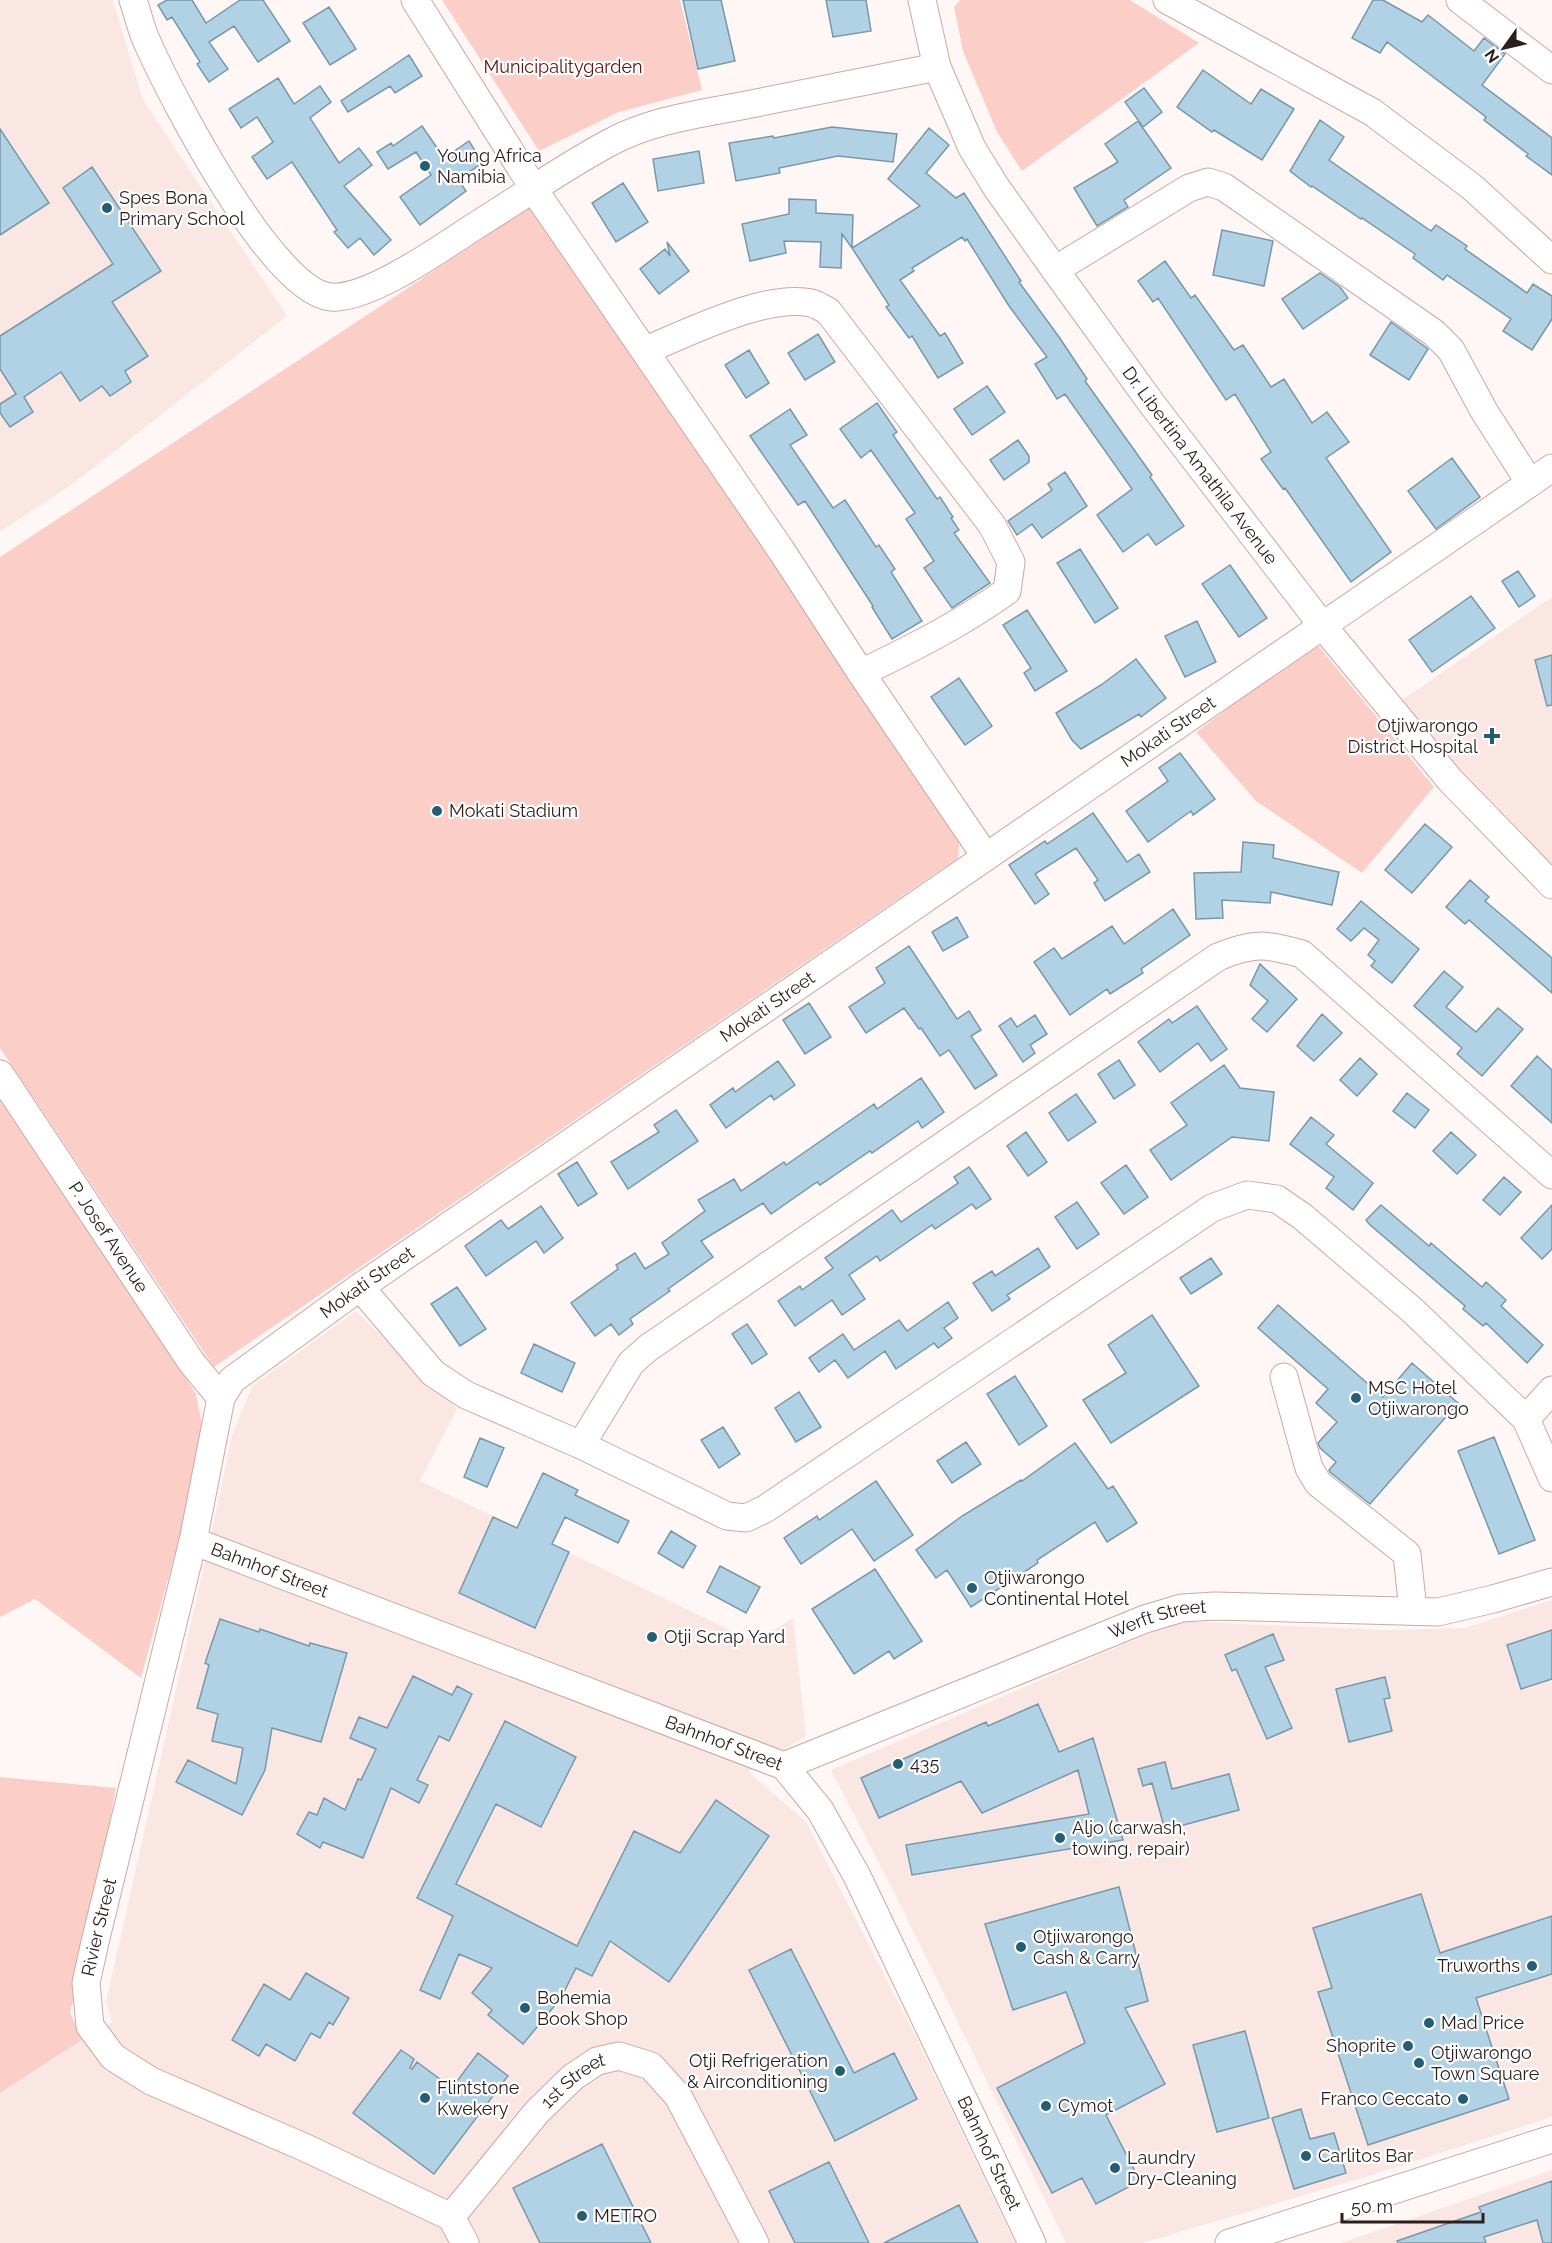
<svg xmlns="http://www.w3.org/2000/svg" width="1552" height="2243" font-family="Raleway,sans-serif">
<rect width="100%" height="100%" fill="#fff7f6"/>
<path fill="#fae7e4" d="M0 0H113L143 100 287 316 74 483 0 532Z
M1552 597V869L1460 771 1402 700Z
M356 1311 457 1409 420 1481 755 1642 793 1618 806 1736 749 1772 806 1822 917 2039 1015 2243H0V2093L112 2022 106 2002 219 1498 232 1435 252 1386Z
M1552 1600V2117L1369 2176 1143 2243H1066L895 1894 831 1770 1178 1621 1383 1630 1465 1628Z
M1552 2170V2243H1341Z"/>
<path fill="#fbcec8" d="M442 0H680L702 90 619 112 539 151Z
M960 0H1130L1199 43 1022 171 997 132 963 51 954 7Z
M532 206 960 834 958 858 214 1367 0 1048V557Z
M1316 643 1434 787 1362 873 1256 801 1196 732Z
M0 1095 196 1394 203 1429 192 1492 141 1678 35 1599 0 1617Z
M0 1777 116 1788 80 1977 70 2012 82 2040 0 2093Z"/>
<path fill="#b0d2e4" stroke="#7898a9" stroke-width="1.5" d="M167 0H192L206 23 240 0H263L290 41 258 62 234 26 209 42 228 69 209 82 197 64 200 62 172 17 167 20 158 5Z
M683 0H721L735 61 698 69Z
M826 0H866L871 31 833 37Z
M1373 0H1383L1422 22 1428 15 1474 51 1484 38 1505 54 1482 85 1552 138V175L1526 156 1528 154 1484 120 1486 117 1387 42 1380 53 1352 38Z
M329 7 356 49 330 65 303 23Z
M409 55 422 76 395 93 390 86 348 112 341 101Z
M1203 70 1251 104 1261 89 1294 109 1262 160 1214 130 1212 132 1177 107Z
M278 78 294 104 320 86 331 102 310 118 339 163 359 148 372 165 344 186 391 240 374 255 360 238 348 248 334 232 337 230 292 162 267 179 252 157 273 142 257 117 241 128 229 109Z
M1144 88 1162 112 1143 127 1125 102Z
M1320 120 1344 137 1329 160 1431 231 1436 225 1467 246 1465 249 1527 293 1533 284 1552 296V319L1532 350 1503 331 1511 319 1447 275 1443 280 1413 258 1415 254 1362 218 1361 219 1312 186 1311 187 1290 171Z
M1138 121 1171 168 1124 200 1128 207 1097 226 1074 188 1118 162 1105 144Z
M422 126 444 158 469 141 483 163 458 179 466 191 420 225 400 197 431 175 416 152 388 169 377 152 391 143 393 146Z
M832 127 897 134 893 162 838 156 779 168 780 173 736 181 729 143 773 136 774 138Z
M929 128 949 145 926 173 956 198 964 193 1021 281 1019 282 1059 337 1087 379 1085 381 1152 475 1150 477 1184 526 1156 545 1148 534 1123 552 1097 515 1132 489 1065 394 1057 399 1035 364 1047 357 1009 306 967 239 965 241 962 237 912 268 914 271 900 280 940 336 945 333 963 363 938 378 912 336 909 338 886 307 889 305 852 248 920 206 888 179Z
M0 129 49 203 0 235Z
M699 151 704 183 658 191 653 159Z
M92 167 161 271 112 302 148 356 125 371 131 382 110 396 102 386 80 401 61 372 24 397 33 412 10 427 0 413V404L16 394 0 369V336L113 264 63 188Z
M623 183 648 222 616 242 592 203Z
M789 199 816 200V213L853 215 852 248 842 234 841 268 820 267 821 242 784 241 786 253 750 261 742 224 789 214Z
M1222 230 1273 241 1264 286 1213 275Z
M667 242 689 271 659 294 640 269 665 249 670 256Z
M1165 261 1191 298 1195 295 1234 350 1243 345 1271 387 1284 379 1312 423 1327 412 1349 442 1326 458 1391 552 1351 582 1285 488 1283 489 1261 459 1271 452 1235 394 1226 400 1158 298 1153 302 1138 281Z
M1320 273 1340 287 1348 298 1303 329 1282 299Z
M1391 322 1428 349 1409 380 1370 355Z
M818 334 835 362 805 380 788 353Z
M749 350 769 383 746 398 725 365Z
M987 386 1005 412 972 435 954 409Z
M877 403 897 432 893 435 937 499 940 497 953 517 951 518 959 530 954 533 990 583 952 608 924 568 934 561 906 519 915 513 871 450 861 458 840 429Z
M790 409 807 435 790 445 833 508 845 500 876 547 879 545 895 569 891 572 922 621 892 639 872 607 873 606 805 501 798 505 750 436Z
M1018 440 1029 456V462L1004 480 990 460Z
M1452 458 1480 497 1436 529 1408 491Z
M1065 472 1087 506 1042 538 1032 524 1017 535 1008 521 1052 490 1048 484Z
M1080 549 1118 608 1095 623 1057 563Z
M1230 565 1267 618 1239 637 1202 584Z
M1518 571 1535 596 1519 607 1502 581Z
M1471 596 1495 628 1432 672 1409 640Z
M1027 610 1067 671 1035 691 1024 673 1031 668 1003 625Z
M1197 621 1216 662 1185 677 1165 636Z
M1552 655V705L1547 706 1535 660Z
M1136 659 1166 698 1141 717 1139 714 1081 749 1072 740 1056 713 1101 685Z
M959 678 992 726 965 745 931 697Z
M1180 753 1215 799 1193 815 1191 811 1148 842 1126 811 1168 781 1159 768Z
M1093 813 1127 862 1139 854 1150 872 1105 901 1094 883 1098 880 1076 848 1035 874 1049 894 1035 904 1009 865 1045 841 1047 844Z
M1425 824 1452 847 1412 893 1385 870Z
M1243 842 1274 845 1273 858 1339 872 1332 905 1271 892 1270 903 1222 900 1223 918 1196 919 1194 873 1241 872Z
M1470 880 1489 897 1485 901 1552 958V993L1469 920 1465 924 1446 907Z
M1361 901 1419 949 1392 983 1371 966 1375 961 1368 955 1379 940 1364 928 1351 941 1337 929Z
M1173 909 1190 935 1141 969 1143 973 1110 994 1107 989 1070 1015 1034 962 1054 948 1062 959 1112 926 1124 944Z
M957 917 968 937 943 951 932 932Z
M909 946 957 1019 969 1011 981 1030 971 1036 997 1075 975 1089 949 1050 940 1056 921 1028 919 1029 904 1008 866 1033 849 1007 885 983 876 968Z
M1260 964 1297 999 1267 1032 1252 1019 1268 1001 1250 985Z
M1444 971 1463 987 1446 1007 1476 1032 1498 1008 1523 1029 1482 1076 1457 1054 1462 1048 1414 1006Z
M809 1003 831 1037 805 1054 783 1020Z
M1197 1006 1227 1049 1211 1061 1198 1043 1160 1072 1138 1042 1169 1019 1172 1023Z
M1322 1014 1342 1033 1314 1061 1297 1046Z
M1035 1015 1047 1034 1030 1045 1035 1053 1023 1062 999 1026 1011 1018 1017 1027Z
M1537 1056 1552 1070V1123L1511 1086Z
M1360 1058 1377 1074 1357 1096 1340 1080Z
M1119 1060 1135 1085 1114 1099 1098 1074Z
M778 1061 795 1085 774 1100 771 1095 726 1128 710 1105 733 1088 735 1092Z
M1224 1065 1240 1088 1274 1092 1269 1141 1232 1137 1171 1180 1150 1150 1187 1125 1171 1103Z
M921 1078 944 1112 922 1128 918 1121 872 1153 870 1151 820 1185 817 1182 771 1214 763 1203 701 1241 713 1257 668 1289 670 1291 630 1319 633 1324 619 1335 611 1324 595 1336 571 1303 618 1269 616 1265 635 1253 645 1269 669 1254 662 1243 705 1211 698 1200 734 1179 741 1191 784 1162 786 1165 874 1104 877 1109Z
M1407 1093 1429 1110 1415 1128 1393 1111Z
M1076 1094 1096 1122 1068 1141 1049 1113Z
M676 1110 698 1141 628 1189 611 1162 659 1132 654 1125Z
M1311 1117 1334 1135 1326 1144 1373 1183 1353 1210 1326 1188 1334 1177 1290 1144Z
M1026 1132 1047 1162 1028 1176 1007 1146Z
M1451 1132 1476 1155 1457 1174 1433 1151Z
M577 1162 597 1194 578 1206 558 1174Z
M1126 1165 1148 1197 1124 1214 1101 1183Z
M969 1167 991 1199 976 1209 972 1204 935 1229 932 1225 880 1261 877 1256 849 1275 865 1299 842 1315 832 1300 795 1326 778 1301 800 1286 802 1290 833 1268 825 1258 892 1210 901 1222 958 1183 954 1177Z
M1504 1177 1521 1192 1500 1215 1483 1200Z
M1077 1202 1099 1234 1077 1249 1055 1217Z
M1381 1205 1429 1246 1431 1243 1482 1287 1486 1282 1506 1300 1501 1306 1543 1345 1527 1363 1486 1323 1483 1326 1463 1309 1465 1306 1369 1224 1366 1220Z
M1552 1205V1249L1542 1259 1521 1238Z
M541 1206 563 1238 544 1253 536 1241 486 1276 465 1246 501 1220 508 1229Z
M1038 1248 1050 1267 1007 1295 1010 1299 992 1311 973 1283 992 1271 995 1276Z
M1211 1258 1222 1274 1191 1294 1180 1278Z
M457 1287 486 1329 460 1346 431 1304Z
M948 1302 958 1318 944 1328 952 1338 938 1348 934 1343 896 1369 885 1351 848 1378 835 1360 819 1372 809 1358 843 1334 854 1350 899 1320 907 1331Z
M1278 1305 1383 1397 1412 1363 1458 1403 1370 1504 1330 1472 1329 1470 1336 1462 1320 1448 1318 1443 1337 1422 1316 1403 1328 1389 1258 1328Z
M1152 1315 1199 1386 1111 1443 1083 1400 1126 1373 1108 1345Z
M747 1324 767 1354 752 1364 732 1334Z
M534 1344 575 1363 562 1392 521 1373Z
M1015 1376 1047 1426 1019 1445 987 1394Z
M799 1392 821 1427 796 1442 775 1408Z
M723 1427 740 1454 719 1468 701 1440Z
M1494 1437 1535 1540 1499 1554 1458 1451Z
M480 1438 504 1448 487 1487 464 1477Z
M966 1442 981 1464 952 1483 937 1461Z
M1075 1443 1108 1489 1113 1486 1137 1523 1107 1542 1095 1522 1037 1560 1038 1563 971 1607 947 1570 936 1578 916 1550 962 1516 1021 1480 1022 1481Z
M543 1473 578 1490 575 1495 629 1521 618 1543 565 1517 552 1544 569 1552 535 1628 459 1593 493 1517 517 1528Z
M876 1481 913 1535 874 1561 852 1529 801 1564 784 1538 817 1516 819 1520Z
M671 1531 696 1546 683 1568 658 1553Z
M720 1566 760 1587 746 1613 707 1592Z
M875 1569 922 1641 894 1659 889 1651 854 1674 812 1609Z
M220 1619 259 1632 260 1629 309 1646 310 1643 347 1653 321 1742 272 1728 265 1770 242 1815 176 1782 188 1760 236 1784 243 1748 212 1741 218 1714 197 1708 209 1665 205 1663Z
M1552 1630V1679L1521 1689 1507 1645Z
M1273 1634 1284 1660 1265 1667 1292 1728 1267 1739 1236 1669 1232 1671 1225 1655Z
M413 1676 452 1695 457 1686 472 1694 449 1741 439 1736 417 1780 428 1785 419 1803 391 1788 363 1858 323 1842 320 1848 297 1834 309 1812 317 1815 324 1798 345 1810 358 1779 361 1780 376 1749 350 1738 359 1717 387 1728Z
M1385 1677 1390 1698 1384 1699 1392 1731 1349 1742 1336 1689Z
M1038 1704 1059 1752 1093 1738 1123 1840 912 1875 906 1845 1089 1814 1078 1770 982 1813 961 1781 879 1818 861 1778 986 1722 988 1726Z
M505 1721 576 1757 541 1827 496 1804 456 1884 577 1946 634 1831 680 1853 716 1800 769 1836 669 1982 610 1941 592 1976 576 1968 561 1998 523 2044 488 2015 492 2010 472 1993 492 1968 459 1954 440 1999 420 1990 453 1916 417 1898Z
M1165 1762 1172 1789 1229 1774 1239 1810 1165 1830 1152 1783 1143 1786 1138 1769Z
M1119 1887 1148 2001 1125 2008 1165 2084 1106 2115 1140 2181 1096 2204 1082 2178 1052 2193 997 2088 1085 2043 1066 1992 1013 2010 985 1924Z
M1421 1894 1440 1953 1552 1916V1974L1476 1998 1509 2099 1368 2145 1318 1992 1332 1988 1313 1928Z
M791 1949 854 2073 894 2053 917 2099 835 2141 749 1970Z
M306 1973 349 1998 333 2025 329 2022 320 2038 311 2033 295 2061 266 2044 259 2056 232 2040 264 1984 290 2000Z
M1245 2031 1269 2118 1217 2132 1193 2045Z
M401 2050 414 2059 410 2068 412 2069 417 2062 452 2088 478 2053 508 2076 434 2174 353 2113Z
M1301 2109 1310 2139 1334 2133 1346 2173 1294 2189 1272 2118Z
M602 2144 651 2243H540L513 2188Z
M829 2162 869 2243H795L769 2191Z
M1552 2181V2243H1543L1537 2220 1484 2237 1486 2243H1398L1397 2241 1481 2212 1479 2207Z
M959 2205 978 2243H884Z"/>
<g fill="none" stroke-linecap="round" stroke-linejoin="round">
<defs>
<g id="minor">
<path d="M133 0C138 14 141 30 148 44 171 96 273 293 331 297 368 300 440 249 472 228 517 200 561 169 607 144 650 120 699 114 746 105 809 92 873 80 937 67"/>
<path d="M415 0 541 200 781 550 861 673 986 857"/>
<path id="s1" d="M922 0 937 67 972 148 996 187 1055 270 1152 404 1322 625 1450 780 1552 885"/>
<path d="M1167 0 1372 112 1472 187 1552 260"/>
<path d="M1460 0 1552 70"/>
<path d="M1055 270 1189 188 1208 182 1224 187 1434 333 1451 350 1484 411 1530 483"/>
<path d="M646 350C688 333 766 293 811 303 816 304 822 308 828 311L992 525 1011 562 1007 591C961 624 911 649 861 673"/>
<path id="s2" d="M0 1074 192 1363 221 1398"/>
<path d="M360 1287 433 1373 466 1395 581 1445 727 1516 746 1518 765 1509 1212 1208 1247 1195 1277 1199 1303 1217 1412 1310 1526 1419 1552 1478"/>
<path d="M1284 1377 1309 1468 1318 1483 1407 1554 1413 1611"/>
<path d="M1526 1419 1552 1390"/>
<path d="M581 1445 631 1363 648 1348 1218 957C1254 942 1266 944 1302 954L1552 1175"/>
<path id="s3" d="M193 1541 784 1766 820 1810 857 1876 1032 2243"/>
<path id="s4" d="M784 1766 1145 1619 1182 1608 1215 1606 1438 1612 1493 1599 1552 1582"/>
<path id="s5" d="M451 2217 537 2112 573 2077 597 2061 619 2056 651 2066 678 2096 755 2243"/>
<path id="s6" d="M465 2243 451 2217 306 2148 151 2081 113 2057 90 2026 86 1983 95 1942 193 1541 221 1398 232 1380 360 1287 1552 468"/>
<path d="M1229 2243 1552 2139"/>
</g>
</defs>
<use href="#minor" stroke="#cca8a2" stroke-width="29"/>
<use href="#minor" stroke="#fff" stroke-width="27"/>
</g>
<g fill="#255d77" stroke="#fff" stroke-width="2">
<circle cx="425" cy="166" r="6"/>
<circle cx="107" cy="208" r="6"/>
<path d="M1489 727h6v6h6v6h-6v6h-6v-6h-6v-6h6z"/>
<circle cx="437" cy="811" r="6"/>
<circle cx="1356" cy="1398" r="6"/>
<circle cx="972" cy="1588" r="6"/>
<circle cx="652" cy="1637" r="6"/>
<circle cx="898" cy="1764" r="6"/>
<circle cx="1060" cy="1838" r="6"/>
<circle cx="1021" cy="1947" r="6"/>
<circle cx="1532" cy="1966" r="6"/>
<circle cx="525" cy="2008" r="6"/>
<circle cx="1429" cy="2023" r="6"/>
<circle cx="1408" cy="2046" r="6"/>
<circle cx="1419" cy="2063" r="6"/>
<circle cx="840" cy="2071" r="6"/>
<circle cx="425" cy="2098" r="6"/>
<circle cx="1463" cy="2099" r="6"/>
<circle cx="1046" cy="2106" r="6"/>
<circle cx="1306" cy="2156" r="6"/>
<circle cx="1115" cy="2168" r="6"/>
<circle cx="582" cy="2216" r="6"/>
</g>
<g text-anchor="middle" stroke-width="4.5" stroke-linejoin="round" paint-order="stroke">
<g font-size="18" fill="#561612" stroke="#fff">
<text x="563" y="73">Municipalitygarden</text>
</g>
<g font-size="18" fill="#2c1e1c" stroke="#fff" text-anchor="start">
<text x="437" y="162">Young Africa<tspan x="437" dy="21">Namibia</tspan></text>
<text x="119" y="204">Spes Bona<tspan x="119" dy="21">Primary School</tspan></text>
<text x="1478" y="732" text-anchor="end">Otjiwarongo<tspan x="1478" dy="21">District Hospital</tspan></text>
<text x="449" y="817">Mokati Stadium</text>
<text x="1368" y="1394">MSC Hotel<tspan x="1368" dy="21">Otjiwarongo</tspan></text>
<text x="984" y="1584">Otjiwarongo<tspan x="984" dy="21">Continental Hotel</tspan></text>
<text x="664" y="1643">Otji Scrap Yard</text>
<text x="910" y="1770">435</text>
<text x="1072" y="1834">Aljo (carwash,<tspan x="1072" dy="21">towing, repair)</tspan></text>
<text x="1033" y="1943">Otjiwarongo<tspan x="1033" dy="21">Cash &amp; Carry</tspan></text>
<text x="1520" y="1972" text-anchor="end">Truworths</text>
<text x="537" y="2004">Bohemia<tspan x="537" dy="21">Book Shop</tspan></text>
<text x="1441" y="2029">Mad Price</text>
<text x="1396" y="2052" text-anchor="end">Shoprite</text>
<text x="1431" y="2059">Otjiwarongo<tspan x="1431" dy="21">Town Square</tspan></text>
<text x="828" y="2067" text-anchor="end">Otji Refrigeration<tspan x="828" dy="21">&amp; Airconditioning</tspan></text>
<text x="437" y="2094">Flintstone<tspan x="437" dy="21">Kwekery</tspan></text>
<text x="1451" y="2105" text-anchor="end">Franco Ceccato</text>
<text x="1058" y="2112">Cymot</text>
<text x="1318" y="2162">Carlitos Bar</text>
<text x="1127" y="2164">Laundry<tspan x="1127" dy="21">Dry-Cleaning</tspan></text>
<text x="594" y="2222">METRO</text>
</g>
<g font-size="18" fill="#2c1e1c" stroke="#fff">
<text dy="6" stroke="none"><textPath href="#s1" startOffset="548">Dr. Libertina Amathila Avenue</textPath></text>
<text dy="6" stroke="none"><textPath href="#s6" startOffset="2246">Mokati Street</textPath></text>
<text dy="6" stroke="none"><textPath href="#s6" startOffset="1760">Mokati Street</textPath></text>
<text dy="6" stroke="none"><textPath href="#s2" startOffset="196">P. Josef Avenue</textPath></text>
<text dy="6" stroke="none"><textPath href="#s6" startOffset="1274">Mokati Street</textPath></text>
<text dy="6" stroke="none"><textPath href="#s3" startOffset="82">Bahnhof Street</textPath></text>
<text dy="6" stroke="none"><textPath href="#s4" startOffset="402">Werft Street</textPath></text>
<text dy="6" stroke="none"><textPath href="#s3" startOffset="568">Bahnhof Street</textPath></text>
<text dy="6" stroke="none"><textPath href="#s6" startOffset="543">Rivier Street</textPath></text>
<text dy="6" stroke="none"><textPath href="#s5" startOffset="184">1st Street</textPath></text>
<text dy="6" stroke="none"><textPath href="#s3" startOffset="1072">Bahnhof Street</textPath></text>
</g>
</g>
<g transform="translate(1504 48) rotate(236)" stroke="#ffffff" stroke-width="4.5" paint-order="stroke">
<path d="M0-4.5L10 22L0 15L-10 22Z" fill="#2c1e1c"/>
<text y="-9" font-size="16" font-weight="bold" text-anchor="middle" fill="#2c1e1c">N</text>
</g>
<path d="M1342 2213v9h141v-9" fill="none" stroke="#2c1e1c" stroke-width="3"/>
<text x="1351" y="2213" font-size="18" fill="#2c1e1c" stroke="#ffffff" stroke-width="4.5" paint-order="stroke">50 m</text>
</svg>
